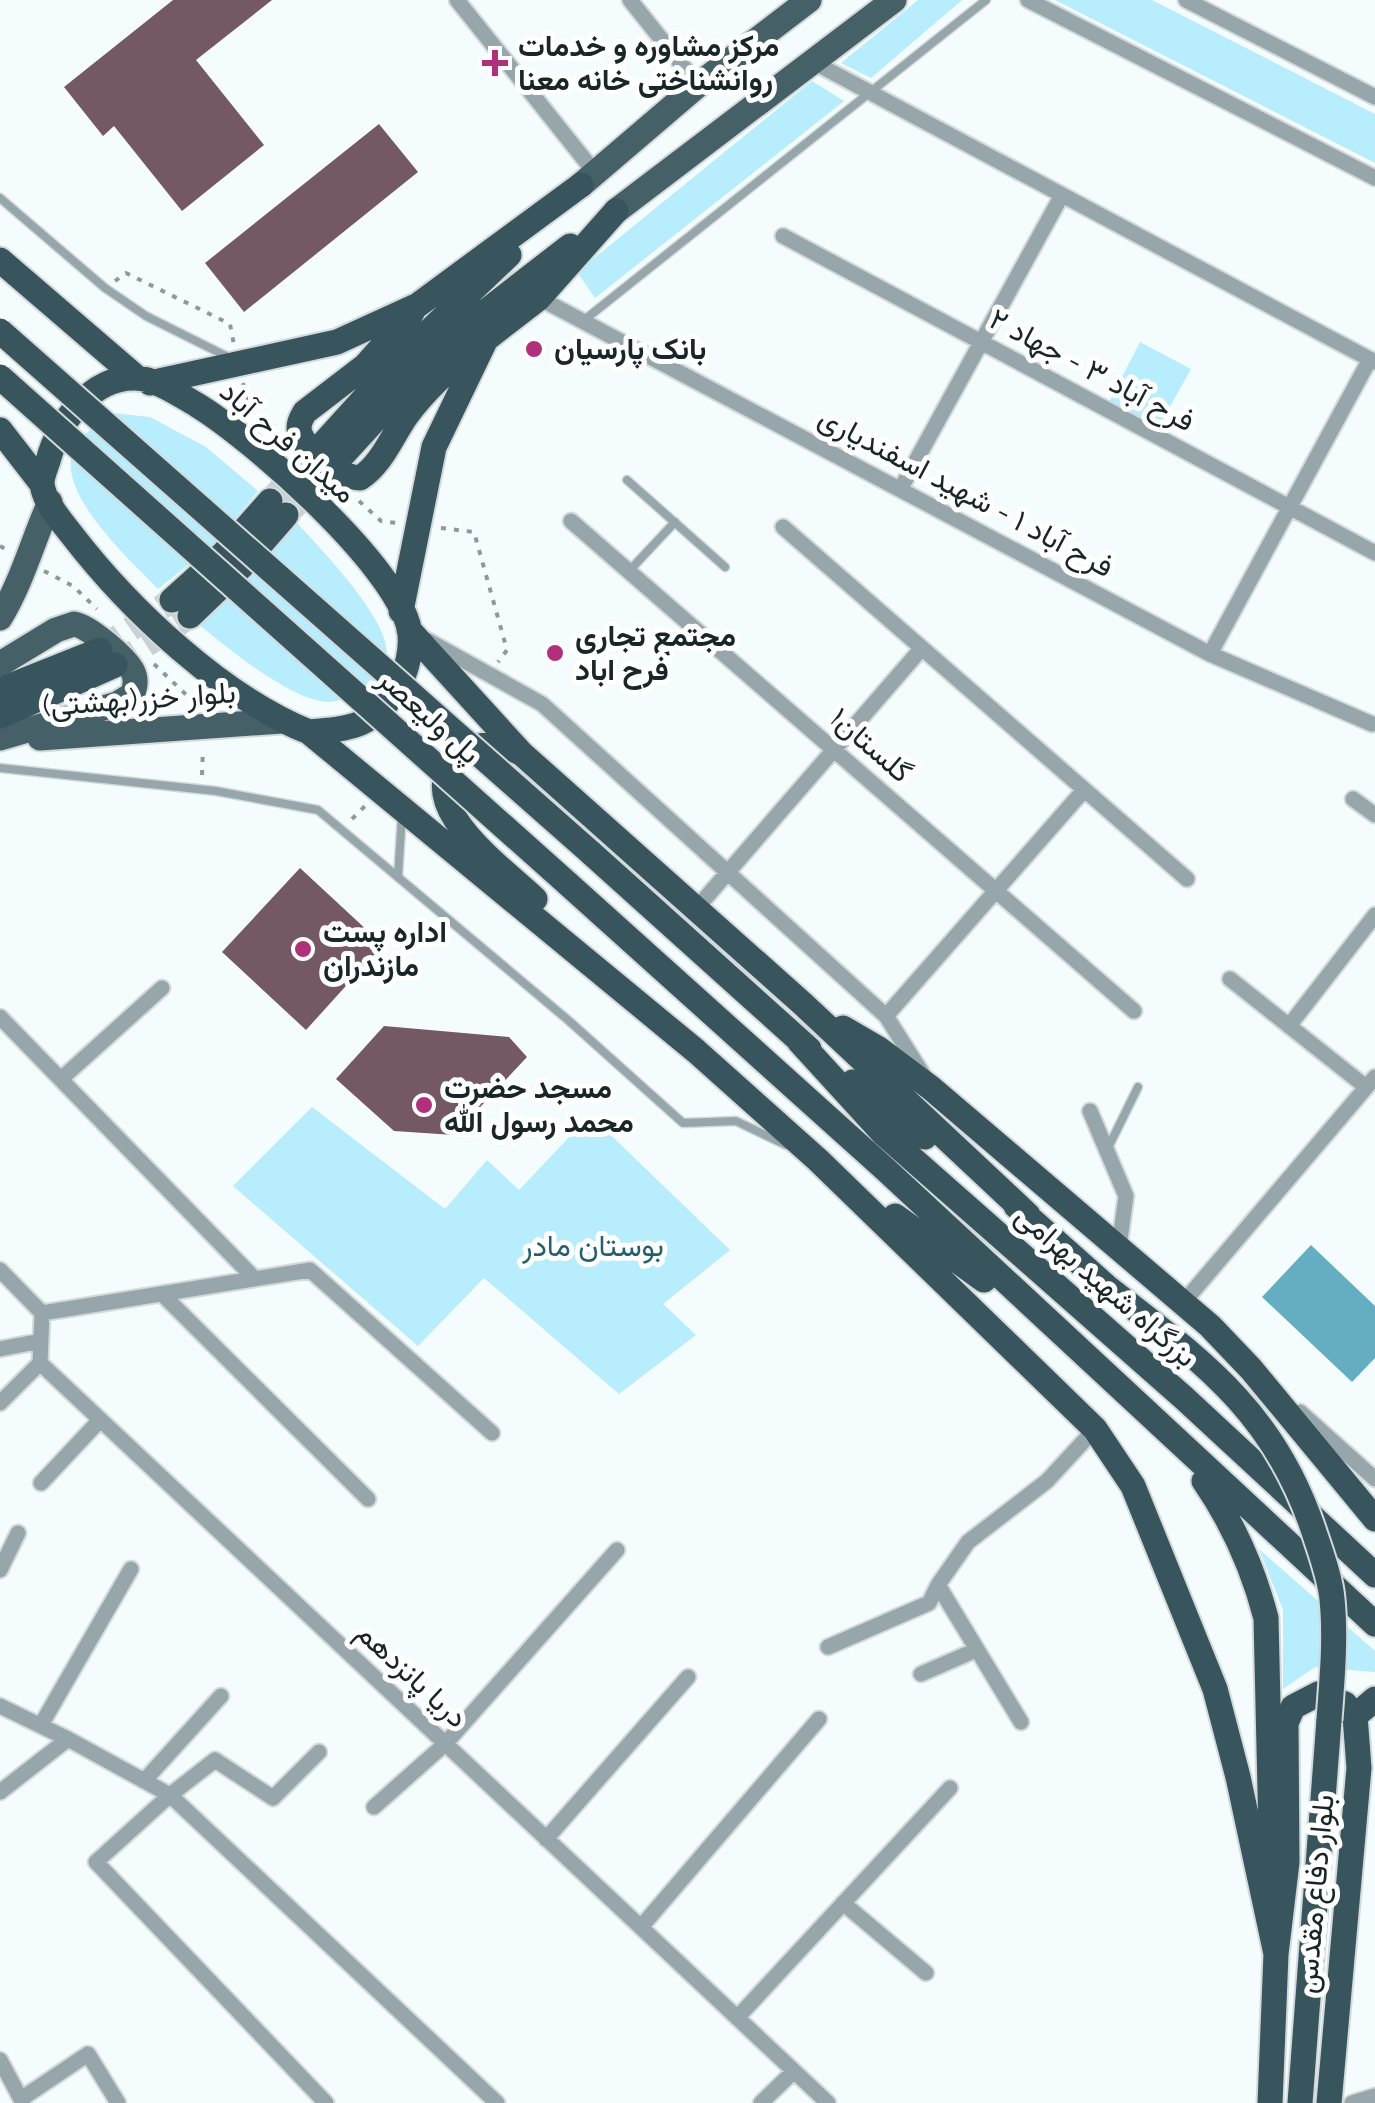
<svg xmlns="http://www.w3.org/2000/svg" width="1375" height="2103" font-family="Raleway,Vazirmatn,sans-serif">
<rect width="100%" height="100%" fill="#f5fcfe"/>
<path fill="#b7edfd" d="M918 0H962L871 78 841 63Z
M1055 0H1152L1375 114V163Z
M812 81 844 101 595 298 577 272Z
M1140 342 1191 369 1157 430 1108 404Z
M112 413 150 417 206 447 258 491 213 545 158 589C131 561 65 501 71 459 74 438 97 425 112 413Z
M296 522C321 549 386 616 387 652 388 670 376 680 364 689 356 695 339 702 328 702 291 701 227 647 198 624L251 577Z
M312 1107 445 1209 487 1160 519 1190 590 1115 730 1250 663 1304 696 1335 619 1394 484 1278 418 1346 233 1186Z
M1259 1549 1375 1651V1672L1315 1667 1283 1689V1610Z"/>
<path fill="#65adc1" d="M1311 1245 1375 1306V1358L1352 1382 1262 1297Z"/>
<path fill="#745965" d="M173 0H272L196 60 264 145 182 211 114 126 103 136 64 87Z
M379 124 418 172 244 312 205 263Z
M300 868 383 945 306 1030 222 952Z
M384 1026 509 1037 527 1057 454 1135 394 1131 336 1079Z"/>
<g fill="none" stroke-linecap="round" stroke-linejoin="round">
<path stroke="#c9d1d4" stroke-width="25" stroke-dasharray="25 12" stroke-linecap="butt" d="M270 501 323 444
M286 515 339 459
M100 650 172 600
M115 665 190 616"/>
<defs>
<path id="service" d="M0 198 105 288 146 316 230 358
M583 321 986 0
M627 480 725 567
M630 570 675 522
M0 768 216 791 318 810 568 1020 683 1123 736 1121 786 1145
M398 877 402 814
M1107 1150 1138 1087"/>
<path id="minor" d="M457 0 596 174
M630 0 698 85
M1028 0 1375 178
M1186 0 1375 97
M815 63 1375 362
M783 236 1375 553
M539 298 1210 654 1372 724
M901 488 1062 195
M571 521 1134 1011
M783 527 1187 879
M427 640 542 704 886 1016 924 1076
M1210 654 1370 359
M1353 799 1375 815
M696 909 922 648
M1230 979 1366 1087
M886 1016 1084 790
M0 1017 255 1279
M1289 1026 1375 915
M61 1079 162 988
M1090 1111 1126 1196 1119 1247
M0 1270 42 1313 40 1363 828 2103
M162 1294 368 1499
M1183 1303 1375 1077
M42 1313 310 1270 492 1433
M0 1349 41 1341
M0 1403 40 1363
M1300 1412 1375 1479
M41 1483 100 1420
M0 1570 18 1533
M828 1647 929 1603 938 1585
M921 1674 976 1650
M0 1706 68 1739 170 1795 497 2103
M1021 1722 938 1585 968 1542 1047 1481 1095 1429
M41 1725 131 1569
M319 1752 273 1798 215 1760 170 1795 96 1862 326 2103
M144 1781 221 1696
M0 1792 68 1739
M374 1807 445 1744 617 1550
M546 1839 688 1677
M843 1903 926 1973
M641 1927 819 1719
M737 2018 950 1788
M0 2060 23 2103
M21 2099 88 2054 118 2103
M761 2103 794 2071
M1352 2103 1375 2096"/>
<path id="primary" d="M581 185 698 85 809 0
M616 211 894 0
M0 618C22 582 33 540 50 502
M0 664 56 630 74 624C90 627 124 657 132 670 137 679 135 686 133 694L117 704 0 738
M40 738 282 721"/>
<path id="trunk" d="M0 260 136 377
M412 313 365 366 305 412C302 417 299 421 299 428 300 448 341 478 360 478 382 464 392 436 407 415 427 388 454 364 481 344
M150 383 337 342 418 305 581 185
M0 430 42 484
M323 444 400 359 509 255
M339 459 417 374 467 326 570 246
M172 600 224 553 270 501
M401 611 434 447 486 339 539 298 616 211
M190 616 241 567 286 515
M409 630 521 753 804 1005 1028 1215
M0 690 100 650
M0 716 115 665
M309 732C351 729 375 726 398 687 407 671 413 647 409 628 394 564 254 440 197 405 180 395 155 378 135 378 91 377 58 423 48 461 46 467 42 477 42 483 43 501 62 522 72 535 129 609 222 697 309 732L696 1051 818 1160 1095 1429 1133 1486 1215 1689 1238 1777 1276 1954
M521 753C501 744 482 740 463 754 403 799 504 869 535 899
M590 852 809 1049
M567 883 885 1169 1375 1624
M843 1028 879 1049 931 1088 1210 1326 1251 1369 1375 1519
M799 1041 883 1133 1184 1398 1375 1575
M853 1082 925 1137
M1016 1206 1107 1287
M895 1216 984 1280
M1204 1481C1233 1523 1253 1568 1266 1618L1272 1876
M1270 2103 1276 1954 1287 1862 1286 1723 1293 1707 1318 1694 1345 1704 1355 1716
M1300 2103 1329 1720
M1329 2103 1359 1768 1355 1716 1375 1699"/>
</defs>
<use href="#service" stroke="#d2dadc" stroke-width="11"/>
<use href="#minor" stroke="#d2dadc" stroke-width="19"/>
<use href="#primary" stroke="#d2dadc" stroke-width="29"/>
<use href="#trunk" stroke="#d2dadc" stroke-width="29"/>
<path stroke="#8f999c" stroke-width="4" stroke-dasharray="5 8" stroke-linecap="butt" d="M115 281 126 273 230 324 234 345
M243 383 248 406 277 429
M359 501 381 521 397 523
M441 528 474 532 507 650 498 662
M0 546 10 552
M44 571 73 586 97 609
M154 664 198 706
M202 775 203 749
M352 819 366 805"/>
<use href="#service" stroke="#97a6aa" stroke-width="8"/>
<use href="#minor" stroke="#97a6aa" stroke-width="15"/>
<use href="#primary" stroke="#466068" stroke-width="25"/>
<use href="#trunk" stroke="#38545c" stroke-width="25"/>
<defs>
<path id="trunk-bridge" d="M0 331 590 852
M0 377 567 883
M1107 1287C1202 1361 1275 1412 1314 1532 1321 1553 1330 1577 1332 1599 1336 1639 1332 1680 1329 1720"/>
</defs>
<use href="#trunk-bridge" stroke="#d2dadc" stroke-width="29" stroke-linecap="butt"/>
<use href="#trunk-bridge" stroke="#38545c" stroke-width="25"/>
</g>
<g fill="#b1307c" stroke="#fff" stroke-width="4">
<path d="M490 48h10v10h10v10h-10v10h-10v-10h-10v-10h10z"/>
<circle cx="534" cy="349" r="10"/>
<circle cx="555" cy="653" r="10"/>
<circle cx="303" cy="949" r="10"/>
<circle cx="424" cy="1105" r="10"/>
</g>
<g text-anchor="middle" stroke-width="10" stroke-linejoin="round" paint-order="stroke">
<g font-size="30" font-weight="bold" fill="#18262a" stroke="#fff" text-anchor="start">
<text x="518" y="56">مرکز مشاوره و خدمات<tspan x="518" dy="34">روانشناختی خانه معنا</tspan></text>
<text x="554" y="359">بانک پارسیان</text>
<text x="575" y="646">مجتمع تجاری<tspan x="575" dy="34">فرح اباد</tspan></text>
<text x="323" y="942">اداره پست<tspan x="323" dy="34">مازندران</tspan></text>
<text x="444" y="1098">مسجد حضرت<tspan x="444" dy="34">محمد رسول الله</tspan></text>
</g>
<g font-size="30" fill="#18262a" stroke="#fff">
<text transform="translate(1092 370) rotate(28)" y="10">فرح آباد ۳ - جهاد ۲</text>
<text transform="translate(288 442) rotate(41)" y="10">میدان فرح آباد</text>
<text transform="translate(966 492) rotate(28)" y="10">فرح آباد ۱ - شهید اسفندیاری</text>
<text transform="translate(139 699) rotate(-4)" y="10">بلوار خزر(بهشتی)</text>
<text transform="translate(429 716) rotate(42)" y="10">پل ولیعصر</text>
<text transform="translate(871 745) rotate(41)" y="10">گلستان۱</text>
<text transform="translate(1106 1286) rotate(41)" y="10">بزرگراه شهید بهرامی</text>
<text transform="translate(412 1675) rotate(43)" y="10">دریا پانزدهم</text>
<text transform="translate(1315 1894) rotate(-85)" y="10">بلوار دفاع مقدس</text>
</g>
<g font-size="30" fill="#245f6e" stroke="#fff">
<text x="593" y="1256">بوستان مادر</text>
</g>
</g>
</svg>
